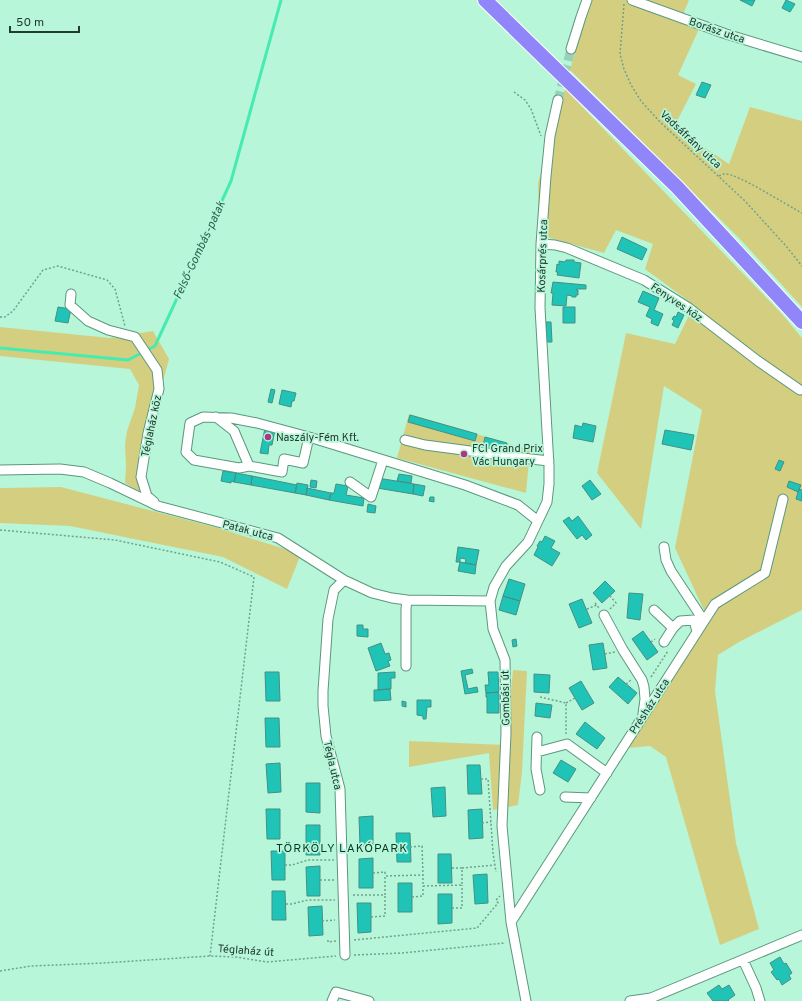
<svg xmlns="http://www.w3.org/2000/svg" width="802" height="1001" font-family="Overpass,sans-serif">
<rect width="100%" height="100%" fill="#b7f6d9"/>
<path fill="#d4cf80" d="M590 0H689L680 22 699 29 678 75 696 84 674 127 729 164 750 107 802 121V307L741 240 570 70Z
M565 89 782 314 802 338V610L739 642 718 655 715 691 736 843 759 929 720 945 666 757 650 746 626 748 709 621 675 548 702 410 664 386 641 529 597 473 626 333 675 344 694 305 645 269 653 244 616 230 604 253 539 235 538 183Z
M0 327 110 338 153 331 169 359 162 385 144 475 153 499 125 483 126 466 125 444 127 431 135 408 139 385 130 369 0 356Z
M409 414 530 450 526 493 397 458Z
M61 487 218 528 301 554 287 589 223 557 70 526 0 523V488Z
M513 670 527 671 522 772 518 805 493 810 489 753 409 767V741L505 745Z"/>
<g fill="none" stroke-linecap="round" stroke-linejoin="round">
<path stroke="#46ebb2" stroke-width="3" d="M0 348 128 360 155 346 231 181 281 0"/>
</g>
<path fill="#1fc4b6" stroke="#468f86" d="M740 0H755L752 6Z
M786 0 795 4 790 12 782 8Z
M702 82 711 85 705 98 696 95Z
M622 237 647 249 642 260 617 249Z
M566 260H574V262L581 263 579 278 557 275 558 272H556L557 264 559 265V261L565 262Z
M553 282 586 285V289H577L576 290H578V295H576V297H572V296L567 295 566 306 552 305 553 293H551Z
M643 291 659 298 654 310 663 314 658 326 651 323 652 319 646 316 650 307 638 302Z
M58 307 71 309 68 323 55 321Z
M563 307H575V323H563Z
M678 312 684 315 678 328 672 325 674 321 672 319 674 316 676 317Z
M546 322H551L552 342H546Z
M271 389 275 390 272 403 268 402Z
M282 390 296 393 294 401H292L291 407 279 404Z
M410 415 477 434 475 441 408 422Z
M583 423 596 426 593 442 573 438 575 425 582 427Z
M265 428 275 430 272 445H269L268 454 260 453Z
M665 430 694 435 691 450 662 444Z
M485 437 507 443 505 452 495 449 494 453 482 450Z
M779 460 784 462 780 471 775 469Z
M223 471 236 473 234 482 231 481V483L221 481Z
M236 473 252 476 251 485 234 482Z
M399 474 412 476 411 483 397 481Z
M252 476 297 485 295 493 251 485Z
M378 478 414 484 413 494 377 488Z
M311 480 317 481 316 488 310 487Z
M590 480 601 494 592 500 582 486Z
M789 481 801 485 798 492 787 487Z
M297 483 308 485 306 495 295 493Z
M336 484 348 486 346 495 364 498 363 506 329 500 331 493H334Z
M414 484 425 486 423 496 413 494Z
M307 488 331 493 329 500 306 495Z
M799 489 802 490V501L796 499Z
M430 497H434V502L429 501Z
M368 504 376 506 375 513 367 512Z
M578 516 592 535 586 540 582 535 577 539 563 521 569 517 572 521Z
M545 536 555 541 551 548 560 553 552 566 534 555 538 547 537 546 540 541 542 542Z
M458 547 479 550 476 565 465 563 466 559 460 558V562H456Z
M460 562 476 565 475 574 458 571Z
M509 579 525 584 520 601 503 596Z
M605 581 615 591 602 603 593 593Z
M629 593 643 594 640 620 627 618Z
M503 596 520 601 516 615 499 610Z
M582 599 592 623 579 628 569 604Z
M357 625H363V629H368V637L357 636Z
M643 631 658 652 647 660 632 639Z
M516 639 517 646 513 647 512 640Z
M381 643 385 654 389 653 391 660 388 661 390 666 376 671 368 648Z
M603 643 607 668 593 670 589 645Z
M472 669 473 673 465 675 468 689 477 687 478 692 465 694 461 671Z
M265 672H279L280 701H266Z
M395 672V678H391V689L378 690V673Z
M488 672H498L499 692 486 693 485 685H489Z
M534 674 550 675 549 693 534 692Z
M618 677 637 693 628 704 609 687Z
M581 681 594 703 582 710 569 688Z
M390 689 391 700 374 701V690Z
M499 692V713H487V697H486V693Z
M417 700H431V707H427L426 719H423V716L417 715Z
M402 701 406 702V707L402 706Z
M536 703 552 705 550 718 535 716Z
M265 718H279L280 747H266Z
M585 722 605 738 597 749 576 734Z
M561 760 576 769 568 782 553 773Z
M280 763 281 792 268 793 266 764Z
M467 765H480L482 794H468Z
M306 783H320V813L306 812Z
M445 787 446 816 433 817 431 788Z
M266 809H280V839H267Z
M482 809 483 838 469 839 468 810Z
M373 816V845L360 846 359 817Z
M306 825H320V855H306Z
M396 833H410L411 862H397Z
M271 851H285V880H272Z
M438 854H451L452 883H438Z
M373 858V888H359V859Z
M320 866V896H307L306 867Z
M487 874 488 903 475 904 473 875Z
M398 883H412V912H398Z
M272 891H285L286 920H272Z
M438 894H452V923L438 924Z
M357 903H371V932L358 933Z
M322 906 323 935 309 936 308 907Z
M780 957 784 964 786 963 792 973 789 975 791 979 782 985 779 979 777 980 771 972 774 970 770 963Z
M719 985 722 989 729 985 735 995 728 1000 729 1001H713L707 993Z"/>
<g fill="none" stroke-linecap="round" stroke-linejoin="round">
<path stroke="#99d1b7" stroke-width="9" stroke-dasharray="9 4.5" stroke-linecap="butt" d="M558 100 571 49"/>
<defs>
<path id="minor" d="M632 0 726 34 802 57
M571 49 581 17 587 0
M541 244 555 245 567 248 644 280 689 308 758 361 800 390
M71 294 70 305 88 321 108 330 135 337 157 370 159 389 148 433 141 477 147 496 154 502
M216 417 234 431 249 466
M309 437 257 423 231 418 203 417 190 423 186 452 194 460 239 468 249 466 282 472 284 459 303 463 309 437 465 485 518 505 538 521
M405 440 425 445 531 459 549 461
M0 470 60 469 84 472 110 483 158 506 278 538 344 580 372 593 392 598 407 600 490 601
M350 482 371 497 383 460
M664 547 666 560 671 571 704 621
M344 580 334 590 328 619 323 691V706L326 736 340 789 345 955
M654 610 673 628
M604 615 623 650 642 680 644 687 645 699 643 714
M664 642 673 628 680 621 694 620 697 632
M406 666V609L407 600
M537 737 536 769 540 790
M537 752 567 744 607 773
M565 797 591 798
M511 922 715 604 765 573 783 499
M743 960 756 988 760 1001
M332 1001 336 992 369 1001
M526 1001 511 922 502 826 506 733 505 660 493 629 490 601 494 587 506 566 528 542 538 521 547 502 549 484V466L540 308 541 244 546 176 550 136 558 100
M630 1001 651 998 802 935"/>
<path id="highway" d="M485 0 677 187 802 322"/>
</defs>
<use href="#minor" stroke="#5b987e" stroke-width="11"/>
<use href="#highway" stroke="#fff" stroke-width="16"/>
<path stroke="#73a18c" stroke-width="1.5" stroke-dasharray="2 2" stroke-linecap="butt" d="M624 4 620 54 624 69 631 85 641 101 660 122 745 201 786 246 802 266
M514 92 525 100 531 109 541 136
M719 176C721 175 723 174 725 174 737 173 788 206 802 213
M0 317H5L13 311 43 270 58 266 107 280 115 289 125 326
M0 530 115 540 220 562 254 577 210 956
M595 603 599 608
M587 609 597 605
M610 609 616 603 610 596
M651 642 655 639
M605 654 615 652
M651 677 668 651V650
M626 684 631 680
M540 697 566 703V734
M566 703 575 698
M481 779H488L493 853 496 872
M482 823 491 822
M410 847 422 846 423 875
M285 865H292L308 860H334
M452 868H462
M373 873 385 872V876
M320 880H334
M353 895H385V876L423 875V886L462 885V868L495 865
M412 897 423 896V886
M286 904H292L308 900H335
M452 908H462V885
M371 917 385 916V895
M322 921 335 920
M328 940V942L336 941
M354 940 477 928 498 903 496 900 500 896
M354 955 402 953 505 943
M0 971 31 966 103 963 210 956 236 957 267 962 336 956"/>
<use href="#minor" stroke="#fff" stroke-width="9"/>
<use href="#highway" stroke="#9085f9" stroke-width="14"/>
</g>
<g fill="#b13585" stroke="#b7f6d9" stroke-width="1.5">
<circle cx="268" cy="437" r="4"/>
<circle cx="464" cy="454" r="4"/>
</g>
<g text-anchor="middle" stroke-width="3.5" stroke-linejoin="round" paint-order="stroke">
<g font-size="11" fill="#213b30" stroke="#b7f6d9">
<text transform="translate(717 30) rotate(19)" y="4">Borász utca</text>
<text transform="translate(691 139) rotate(43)" y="4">Vadsáfrány utca</text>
<text transform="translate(542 256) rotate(-88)" y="4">Kosárprés utca</text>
<text transform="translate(677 302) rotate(34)" y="4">Fenyves köz</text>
<text transform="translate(151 426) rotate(-78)" y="4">Téglaház köz</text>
<text transform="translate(248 530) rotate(15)" y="4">Patak utca</text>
<text transform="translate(505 698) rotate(-91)" y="4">Gombási út</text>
<text transform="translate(649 706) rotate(-57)" y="4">Présház utca</text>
<text transform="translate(333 765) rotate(77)" y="4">Tégla utca</text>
<text transform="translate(246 950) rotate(4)" y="4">Téglaház út</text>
</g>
<g font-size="11" fill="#213b30" stroke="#b7f6d9" text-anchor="start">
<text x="276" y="441">Naszály-Fém Kft.</text>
<text x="472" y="452">FCI Grand Prix<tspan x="472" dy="13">Vác Hungary</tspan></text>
</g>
<g font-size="12" font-style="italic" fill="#26644c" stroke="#b7f6d9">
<text transform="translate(199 250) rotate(-65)" y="4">Felső-Gombás-patak</text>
</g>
<g font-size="12" letter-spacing="1" fill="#053727" stroke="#b7f6d9">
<text x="342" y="852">TÖRKÖLY LAKÓPARK</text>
</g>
</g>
<path d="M10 26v6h69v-6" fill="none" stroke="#213b30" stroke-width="2"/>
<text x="16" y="26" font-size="12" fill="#213b30" stroke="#b7f6d9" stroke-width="3" paint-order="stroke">50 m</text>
</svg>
